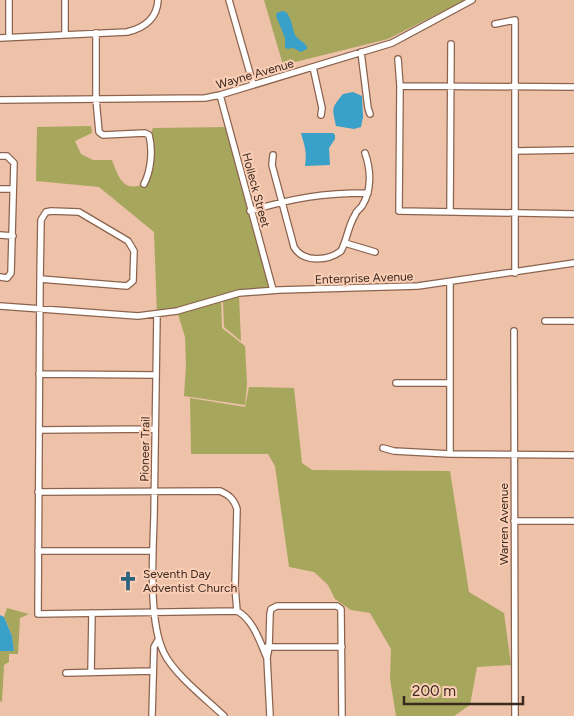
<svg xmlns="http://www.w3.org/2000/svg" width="574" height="716" font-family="Figtree,sans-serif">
<rect width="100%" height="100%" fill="#eec1a9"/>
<path fill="#a6a75d" d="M264 0H465L388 39 283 65Z
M91 126 92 133 75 141 81 154 93 160H112C118 176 123 193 144 184 155 165 144 146 153 128L229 127 273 290 221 298 222 328 245 346 247 384 245 405 184 396 186 365 185 337 177 311 157 315 154 232 99 187 36 181 37 127Z
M239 295 241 341 224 327 223 300Z
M249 387 294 388 302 463 312 470 450 471 469 592 504 613 511 665 477 667 470 705 454 716H396L390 679 391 649 370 613 351 610 335 599 328 585 314 572 289 567 275 466 268 454H191L190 398 245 407Z
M7 608 29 614 20 618 18 654H9V662L4 665 2 702 0 701V651H14L12 636 4 617Z"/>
<path fill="#39a0c9" d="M282 11 286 12C292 19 292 27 295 35 298 40 304 41 307 47V49L301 52 293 48 287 49 285 47V38L276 16 277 13Z
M353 92 362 96 363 117 361 127 354 129 336 126C332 107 331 109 343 94Z
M301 133H333L335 135V139L329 148 330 165 305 166C307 152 305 147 301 133Z
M0 615 4 617 12 636 14 651H0Z"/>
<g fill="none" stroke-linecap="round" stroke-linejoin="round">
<defs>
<path id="minor" d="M229 0 253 84
M495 24 515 20V273
M96 33V99L99 132 103 135 145 133 149 135C153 150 151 171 144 184
M65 35V0
M9 37V0
M0 38 127 32C144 28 157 19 158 0
M361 52 368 108 370 114
M398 59 400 86 399 211 574 214
M313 67 322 108 321 115
M400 86 574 87
M220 95 273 290
M0 100 205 98 220 95 392 43 472 0
M515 151 574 150
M273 155 272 165 294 247C303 263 328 261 341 251 347 240 348 226 355 215 356 211 360 209 362 206 372 190 371 170 365 153
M0 156H7L14 163 11 273 7 278 0 277
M0 189H13
M51 211 79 212 128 241 134 251 133 281 127 286 40 279 41 220 46 212Z
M250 211C293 198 323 193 368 193
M450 212 451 44
M0 235 13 236
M345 243 375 252
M40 279 38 614 237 611
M450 282V454
M0 306 138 316 177 311 239 293 279 290 418 286 574 263
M157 315C156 382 155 450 154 517 153 553 148 621 164 653 174 674 206 699 224 716
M545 321H574
M514 331 515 716
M39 374 156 375
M396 383H450
M39 430 155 429
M383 448 394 451 450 454 574 455
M38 492 220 491C229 495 234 499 237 509L235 587 237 611C253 619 260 642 267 658
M514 521H574
M38 551H153
M267 647H342
M91 672 92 613
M66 673 153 671
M152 716 154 647 158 640
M270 716 267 658 269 647 270 614 271 609 277 606H337L341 609 342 716"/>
</defs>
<use href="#minor" stroke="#8b634e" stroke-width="8"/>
<use href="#minor" stroke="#fff" stroke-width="5.5"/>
</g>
<defs>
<symbol id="church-bare" viewBox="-9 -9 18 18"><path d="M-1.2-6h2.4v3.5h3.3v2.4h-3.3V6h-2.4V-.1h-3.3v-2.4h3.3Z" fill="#2a647c" stroke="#fbceb6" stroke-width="2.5" paint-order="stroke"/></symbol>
</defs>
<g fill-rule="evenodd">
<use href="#church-bare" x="114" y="567" width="28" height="28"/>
</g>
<g text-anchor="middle" stroke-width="4" stroke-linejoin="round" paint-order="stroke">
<g font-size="12" fill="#3a291f" stroke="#fbceb6">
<text transform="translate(255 74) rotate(-16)" y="4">Wayne Avenue</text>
<text transform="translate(256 190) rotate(75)" y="4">Holleck Street</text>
<text transform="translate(364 278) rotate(-2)" y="4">Enterprise Avenue</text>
<text transform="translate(145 449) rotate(-89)" y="4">Pioneer Trail</text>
<text transform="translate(504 524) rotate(-90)" y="4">Warren Avenue</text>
</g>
<g font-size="12" fill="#3a291f" stroke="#fbceb6" text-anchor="start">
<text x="143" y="578">Seventh Day<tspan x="143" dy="14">Adventist Church</tspan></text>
</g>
</g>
<path d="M404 696v8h119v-8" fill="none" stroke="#3a291f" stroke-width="2.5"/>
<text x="412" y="696" font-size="15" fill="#3a291f" stroke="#fbceb6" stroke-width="4" paint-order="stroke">200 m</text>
</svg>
